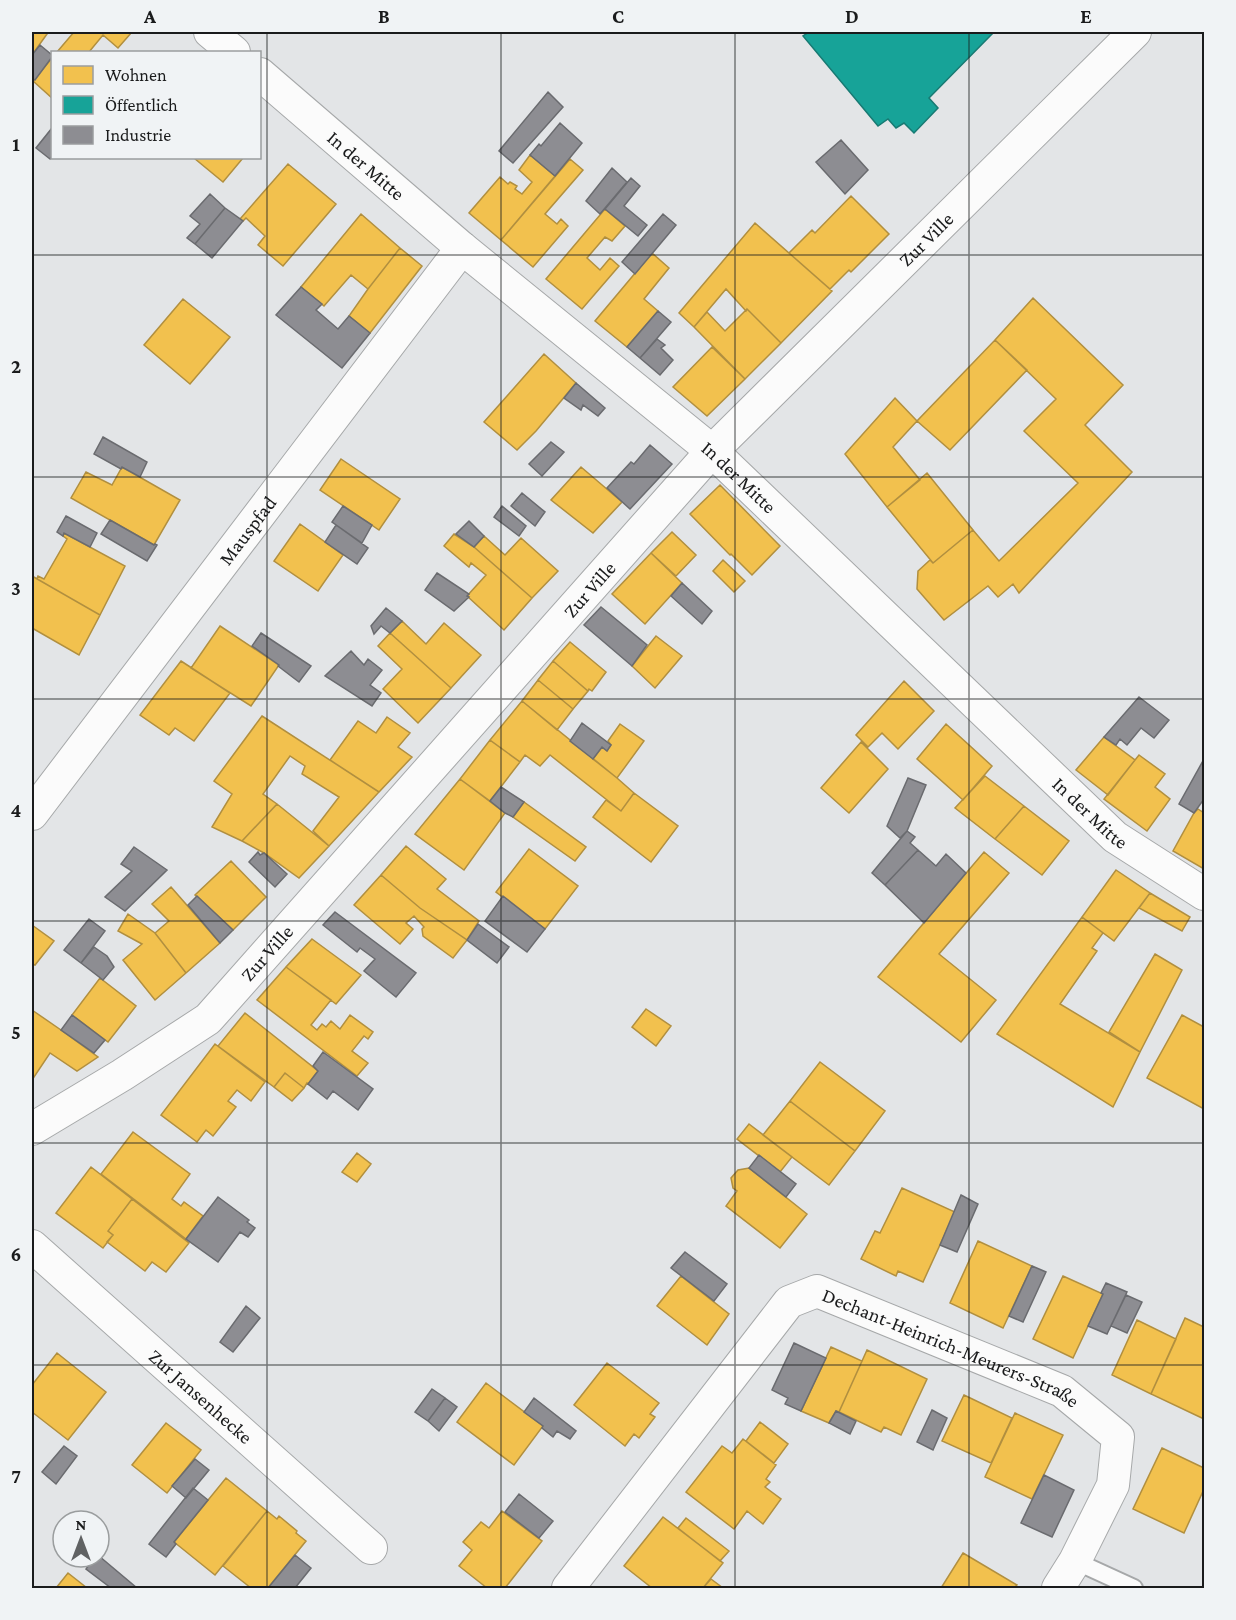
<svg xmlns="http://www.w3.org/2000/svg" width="1236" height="1620" font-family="'Crimson Pro',serif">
<rect width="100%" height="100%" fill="#e3e5e7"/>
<path fill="#f2c14e" stroke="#b18f3f" stroke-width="1.5" d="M32 32H45L47 34 32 55Z
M74 32H132L118 48 103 35 89 52H57Z
M52 58V98L33 81Z
M530 155 555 176 501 240 469 213 500 177 508 184 510 182 517 186 515 189 522 194 532 182 519 170Z
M194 158H243L223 182Z
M570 159 583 170 545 214 557 224 561 219 568 226 533 267 501 240Z
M288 164 336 204 283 266 258 245 265 236 246 218 243 221 240 219Z
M851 196 889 234 851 272 849 270 830 289 789 253 812 230 815 233Z
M605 209 625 226 612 241 605 237 587 258 600 270 610 258 619 266 582 309 546 279Z
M361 214 400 248 368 289 351 275 324 306 301 287Z
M755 223 832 291 781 343 747 309 746 311 726 289 694 327 679 313Z
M400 248 422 266 370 333 349 316 368 289Z
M652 253 669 268 644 299 658 311 627 347 595 321Z
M1033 298 1123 385 1085 425 1132 472 1019 593 1013 584 998 597 988 586 944 620 917 589 918 571 930 560 933 563 973 530 999 561 1078 483 1024 431 1056 399 995 340Z
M183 299 230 337 190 384 144 345Z
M747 309 781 343 745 379 694 327 707 312 725 331Z
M995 340 1027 370 950 450 917 421Z
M712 347 745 379 707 416 673 387Z
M544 354 576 383 536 431 517 450 484 422Z
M895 398 917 421 893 447 920 480 887 507 845 454Z
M341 459 400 499 379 530 320 490Z
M122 467 180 500 154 545 71 498 86 472 112 485Z
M581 467 622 502 593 533 551 500Z
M927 473 973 530 933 563 887 507Z
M720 485 780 546 752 575 731 554 730 555 690 514Z
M300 524 343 555 318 591 274 561Z
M672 532 696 555 676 576 651 553Z
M64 533 125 566 100 615 37 579 38 576 44 579 67 539 63 536Z
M454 534 474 547 532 598 504 630 467 596 486 575 471 563 469 567 444 546Z
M484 536 505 555 521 538 558 571 532 598 474 547Z
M651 553 682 583 645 624 612 594Z
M723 560 745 581 734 592 713 571Z
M32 576 100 615 79 655 32 628Z
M402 621 426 644 444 623 481 655 451 688 390 633Z
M220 626 279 665 251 706 191 668Z
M390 633 451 688 418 723 383 689 402 669 378 646Z
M656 636 682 656 655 688 632 666Z
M570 642 606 672 592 691 589 689 588 691 553 661Z
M181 661 230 693 194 741 175 728 169 735 140 715Z
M553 661 588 691 573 709 538 680Z
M538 680 573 709 557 730 522 701Z
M904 681 934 711 898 749 882 733 868 747 856 735Z
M522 701 617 778 634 793 621 811 550 755 540 766 525 755 520 762 490 740Z
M262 716 379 792 329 846 313 831 339 797 302 774 305 766 290 756 263 794 277 804 242 841 212 827 232 794 214 781Z
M387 717 410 733 398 747 412 757 379 792 330 760 358 721 376 733Z
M620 724 644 741 617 778 593 759 602 747 607 751 611 745 608 741Z
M946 724 992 766 963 800 917 759Z
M1104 737 1135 760 1108 795 1076 770Z
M490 740 520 762 490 801 460 779Z
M861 742 888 769 849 813 821 788Z
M1139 755 1165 774 1155 787 1170 799 1147 831 1104 799Z
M985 776 1024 806 995 839 955 808Z
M460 779 505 813 464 870 415 834Z
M634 793 678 826 651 862 593 817 606 800 621 811Z
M524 802 586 847 575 861 513 817Z
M277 804 329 846 299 878 264 853 242 841Z
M1024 806 1069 841 1042 875 995 839Z
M1198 809 1204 813V869L1173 851 1194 813Z
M406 846 446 879 437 889 479 921 467 940 420 908 381 875Z
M529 849 578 886 545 929 496 892Z
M984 852 1009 873 939 954 996 1000 961 1042 878 977Z
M231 861 266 897 233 930 195 895Z
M1116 870 1150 893 1114 941 1082 917Z
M381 875 420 908 467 940 453 958 423 936 422 929 424 927 414 916 406 923 413 929 400 944 354 905Z
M171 887 220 943 186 973 155 933 169 921 152 904Z
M1150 893 1190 917 1182 931 1139 908Z
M128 914 155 933 186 973 155 1000 123 960 142 944 118 931Z
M1082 917 1103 933 1092 948 1097 951 1060 1004 1140 1052 1113 1107 997 1034Z
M32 925 54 941 35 965 32 964Z
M312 939 361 975 336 1004 286 967Z
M1155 954 1182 970 1140 1052 1109 1032Z
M286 967 331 1000 311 1025 317 1030 322 1024 326 1027 331 1021 340 1029 350 1015 373 1032 368 1039 364 1036 352 1051 368 1063 357 1076 257 1000Z
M100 978 136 1006 108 1042 72 1015Z
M646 1009 671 1026 656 1046 632 1027Z
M32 1010 61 1030 98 1057 77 1071 50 1053 32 1080Z
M245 1013 318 1071 308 1084 307 1083 304 1088 285 1073 274 1087 218 1046Z
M1182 1015 1204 1027V1109L1147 1078Z
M215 1044 265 1082 251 1101 237 1090 228 1101 236 1107 213 1136 206 1130 197 1142 161 1115Z
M820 1062 885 1111 855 1151 790 1101Z
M285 1073 304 1088 292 1101 274 1087Z
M790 1101 855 1151 829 1185 763 1135Z
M749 1124 792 1157 780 1172 737 1139Z
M133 1132 190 1174 172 1199 181 1206 184 1202 203 1216 186 1239 101 1174Z
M357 1153 371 1164 357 1182 342 1172Z
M91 1167 132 1199 108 1231 113 1235 103 1248 56 1213Z
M749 1168 807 1214 780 1248 726 1206 737 1191 733 1188 731 1178 738 1170Z
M902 1188 955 1212 923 1282 898 1271 896 1276 861 1259 875 1231 880 1233Z
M132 1199 189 1243 166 1272 152 1262 145 1271 107 1242 113 1235 108 1231Z
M978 1241 1032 1266 1003 1328 950 1303Z
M681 1276 729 1314 707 1345 657 1306Z
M1063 1276 1103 1294 1073 1358 1033 1339Z
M1185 1318 1204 1327V1419L1151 1394Z
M1137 1320 1176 1339 1151 1394 1112 1375Z
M831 1347 862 1361 839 1412 836 1411 829 1423 801 1411Z
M867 1350 927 1379 901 1435 884 1427 881 1432 839 1412Z
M57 1353 106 1392 68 1440 32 1412V1385Z
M607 1363 659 1403 650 1414 655 1417 639 1438 634 1434 625 1446 574 1405Z
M486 1383 543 1426 514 1465 457 1422Z
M964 1395 1012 1418 991 1463 942 1441Z
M1015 1413 1063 1435 1032 1499 985 1477Z
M760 1422 788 1444 774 1463 746 1441Z
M166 1423 201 1450 167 1493 132 1465Z
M743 1439 776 1465 766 1479 770 1482 765 1487 781 1499 763 1524 747 1511 734 1529 686 1492 722 1446 732 1453Z
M1162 1448 1204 1468V1489L1184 1533 1133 1509Z
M226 1478 267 1511 215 1575 174 1542Z
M267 1511 277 1519 279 1516 297 1531 296 1533 306 1541 268 1588H251L223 1566Z
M502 1511 542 1541 505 1588H487L459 1566 472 1550 463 1542 481 1522 489 1528Z
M663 1517 723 1563 703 1588H652L624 1566Z
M686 1518 729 1551 720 1561 678 1528Z
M963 1553 1017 1585 1014 1588H941Z
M68 1573 87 1588H56Z
M711 1579 723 1588H703Z"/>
<path fill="#17a398" stroke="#187a73" stroke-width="1.5" d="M809 32H994L929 98 938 108 914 133 904 123 896 128 888 119 878 126 803 36Z"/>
<path fill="#8d8d92" stroke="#6a6b6f" stroke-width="1.5" d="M40 45 52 55V57L35 80 32 78V55Z
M548 92 563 107 513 163 499 151Z
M560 123 582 143 555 176 530 155 539 144 541 146Z
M52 128V156L50 159 36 148Z
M841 140 868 170 845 194 816 162Z
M612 168 627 182 600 214 586 201Z
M631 178 640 186 624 206 647 225 638 236 605 209Z
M210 194 225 208 195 244 187 238 200 224 190 216Z
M225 208 243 221 212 258 195 244Z
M663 214 676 225 635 274 622 262Z
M301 287 322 304 316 310 338 329 349 316 370 333 342 368 276 315Z
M658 311 671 322 640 358 627 347Z
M657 339 665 345 661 348 673 360 660 375 640 358Z
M576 383 605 408 598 416 583 405 581 410 564 398Z
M103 437 147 462 140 477 122 467 121 469 94 454Z
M551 442 564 452 542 476 529 464Z
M650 445 672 464 630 509 607 488 631 462 634 464Z
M522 493 545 512 535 526 511 506Z
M343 506 372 525 362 543 332 522Z
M502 506 526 526 519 536 494 517Z
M66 516 97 533 90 547 64 533 63 536 57 532Z
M110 520 154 545 155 544 157 545 147 561 101 534Z
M469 521 484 536 474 547 456 534Z
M336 525 368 548 357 564 325 542Z
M437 573 469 594 467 596 469 597 454 611 425 590Z
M682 583 712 611 702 624 671 596Z
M601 607 647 645 632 666 584 625Z
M386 608 402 621 390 633 381 626 374 634 371 626Z
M261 633 311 666 299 682 278 666 279 665 252 646Z
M351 651 364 665 368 659 382 670 370 685 381 693 372 706 325 676Z
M1139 697 1169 720 1154 738 1141 728 1127 745 1120 739 1116 745 1104 737Z
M582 723 611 745 607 751 602 747 593 759 570 741Z
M1204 759V799L1194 813 1179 804Z
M908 778 926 785 907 831 900 838 887 826Z
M501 787 524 802 513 817 505 813 490 801Z
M907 831 915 837 910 843 918 850 885 885 872 873Z
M134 847 167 870 125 911 105 897 132 871 121 864Z
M918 850 936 866 946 854 966 873 924 923 885 885Z
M258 852 260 855 264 853 287 874 275 887 249 862Z
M197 896 233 930 220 943 188 905Z
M503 896 545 929 527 952 485 921Z
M335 912 416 973 396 997 364 971 375 959 360 948 357 952 323 925Z
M89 919 105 931 81 963 64 950Z
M478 924 509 947 497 963 467 940Z
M94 947 107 956 114 967 103 980 81 963Z
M72 1015 105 1040 94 1053 61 1030Z
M323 1052 373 1089 358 1110 333 1091 327 1099 308 1084 318 1071 313 1066Z
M759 1155 796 1184 786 1197 749 1168Z
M961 1195 978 1204 957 1252 940 1245Z
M218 1197 249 1220 247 1222 255 1228 248 1237 240 1232 218 1262 186 1239Z
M685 1252 727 1284 714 1301 671 1268Z
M1032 1266 1046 1272 1023 1322 1009 1316Z
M1106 1283 1127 1292 1107 1334 1088 1326 1103 1294 1101 1293Z
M1126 1295 1142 1302 1127 1333 1111 1326Z
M246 1306 260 1318 233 1352 220 1342Z
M794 1343 826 1358 801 1411 785 1404 788 1398 772 1390Z
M432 1389 445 1398 428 1421 415 1412Z
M445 1398 457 1407 439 1431 428 1421Z
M534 1398 576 1431 570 1439 557 1431 553 1437 542 1428 543 1426 524 1412Z
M932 1410 947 1418 933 1450 917 1442Z
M836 1411 856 1421 850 1434 829 1423Z
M64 1446 77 1456 56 1484 42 1472Z
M195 1459 209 1470 186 1498 172 1486Z
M1044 1475 1074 1490 1052 1537 1021 1523Z
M193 1488 208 1500 174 1542 176 1544 166 1557 149 1544Z
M519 1494 553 1521 539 1538 505 1512Z
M295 1555 311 1568 295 1588H268Z
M99 1556 137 1588H111L86 1569 94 1557Z"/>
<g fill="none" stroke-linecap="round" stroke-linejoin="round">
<defs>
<path id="lane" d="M1075 1561 1134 1588"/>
<g id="street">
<path d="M210 32 234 52"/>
<path id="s1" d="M260 74 462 248 712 451 1115 837 1204 894"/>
<path id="s2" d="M32 814 462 248"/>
<path id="s3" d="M32 1129 122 1075 208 1019 712 451 1135 32"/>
<path id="s4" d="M32 1246 371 1548"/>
<path id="s5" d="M568 1588 789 1302 817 1291 1062 1391 1118 1437 1113 1485 1075 1561 1058 1588"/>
</g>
</defs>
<use href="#lane" stroke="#a6a8a9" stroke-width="20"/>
<use href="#street" stroke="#a6a8a9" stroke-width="34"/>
<use href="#lane" stroke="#fbfbfb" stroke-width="16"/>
<use href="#street" stroke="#fbfbfb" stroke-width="32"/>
</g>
<path fill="none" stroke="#1a1b1c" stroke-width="1.5" stroke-opacity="0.55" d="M267 32V1588M501 32V1588M735 32V1588M969 32V1588M32 255H1204M32 477H1204M32 699H1204M32 921H1204M32 1143H1204M32 1365H1204"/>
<g text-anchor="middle" stroke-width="6" stroke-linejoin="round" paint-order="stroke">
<g font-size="20" fill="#1a1b1c" stroke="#f0f3f5">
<text dy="7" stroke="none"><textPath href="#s1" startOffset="140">In der Mitte</textPath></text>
<text dy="7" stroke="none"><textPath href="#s3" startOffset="1268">Zur Ville</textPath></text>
<text dy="7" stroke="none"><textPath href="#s1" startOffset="626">In der Mitte</textPath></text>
<text dy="7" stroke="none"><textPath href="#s2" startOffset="356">Mauspfad</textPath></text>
<text dy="7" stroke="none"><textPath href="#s3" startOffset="782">Zur Ville</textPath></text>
<text dy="7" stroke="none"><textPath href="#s1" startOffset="1112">In der Mitte</textPath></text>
<text dy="7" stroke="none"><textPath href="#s3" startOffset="296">Zur Ville</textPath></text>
<text dy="7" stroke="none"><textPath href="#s5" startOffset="537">Dechant-Heinrich-Meurers-Straße</textPath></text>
<text dy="7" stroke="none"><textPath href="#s4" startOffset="226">Zur Jansenhecke</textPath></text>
</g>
</g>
<rect width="1236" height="1620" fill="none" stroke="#f0f3f5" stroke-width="66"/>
<rect x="51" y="51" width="210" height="108" fill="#f0f3f5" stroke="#9a9d9e" stroke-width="1.5"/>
<rect x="63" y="66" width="30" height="18" fill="#f2c14e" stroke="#9a9d9e" stroke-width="1.5"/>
<text x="105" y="81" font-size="18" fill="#1a1b1c">Wohnen</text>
<rect x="63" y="96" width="30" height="18" fill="#17a398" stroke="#9a9d9e" stroke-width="1.5"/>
<text x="105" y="111" font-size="18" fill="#1a1b1c">Öffentlich</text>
<rect x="63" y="126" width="30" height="18" fill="#8d8d92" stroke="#9a9d9e" stroke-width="1.5"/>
<text x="105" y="141" font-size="18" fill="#1a1b1c">Industrie</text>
<g transform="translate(81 1539)"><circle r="28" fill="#f0f3f5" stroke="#9a9d9e" stroke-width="1.5"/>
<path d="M0-4.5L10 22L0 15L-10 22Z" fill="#606263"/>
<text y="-9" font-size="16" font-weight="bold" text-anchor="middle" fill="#1a1b1c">N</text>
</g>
<rect x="33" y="33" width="1170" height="1554" fill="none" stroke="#1a1b1c" stroke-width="2"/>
<g font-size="20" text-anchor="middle" font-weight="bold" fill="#1a1b1c">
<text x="150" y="23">A</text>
<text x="384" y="23">B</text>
<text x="618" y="23">C</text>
<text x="852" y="23">D</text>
<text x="1086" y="23">E</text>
<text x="16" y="151">1</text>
<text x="16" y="373">2</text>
<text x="16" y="595">3</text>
<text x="16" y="817">4</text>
<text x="16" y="1039">5</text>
<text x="16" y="1261">6</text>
<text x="16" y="1483">7</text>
</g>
</svg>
